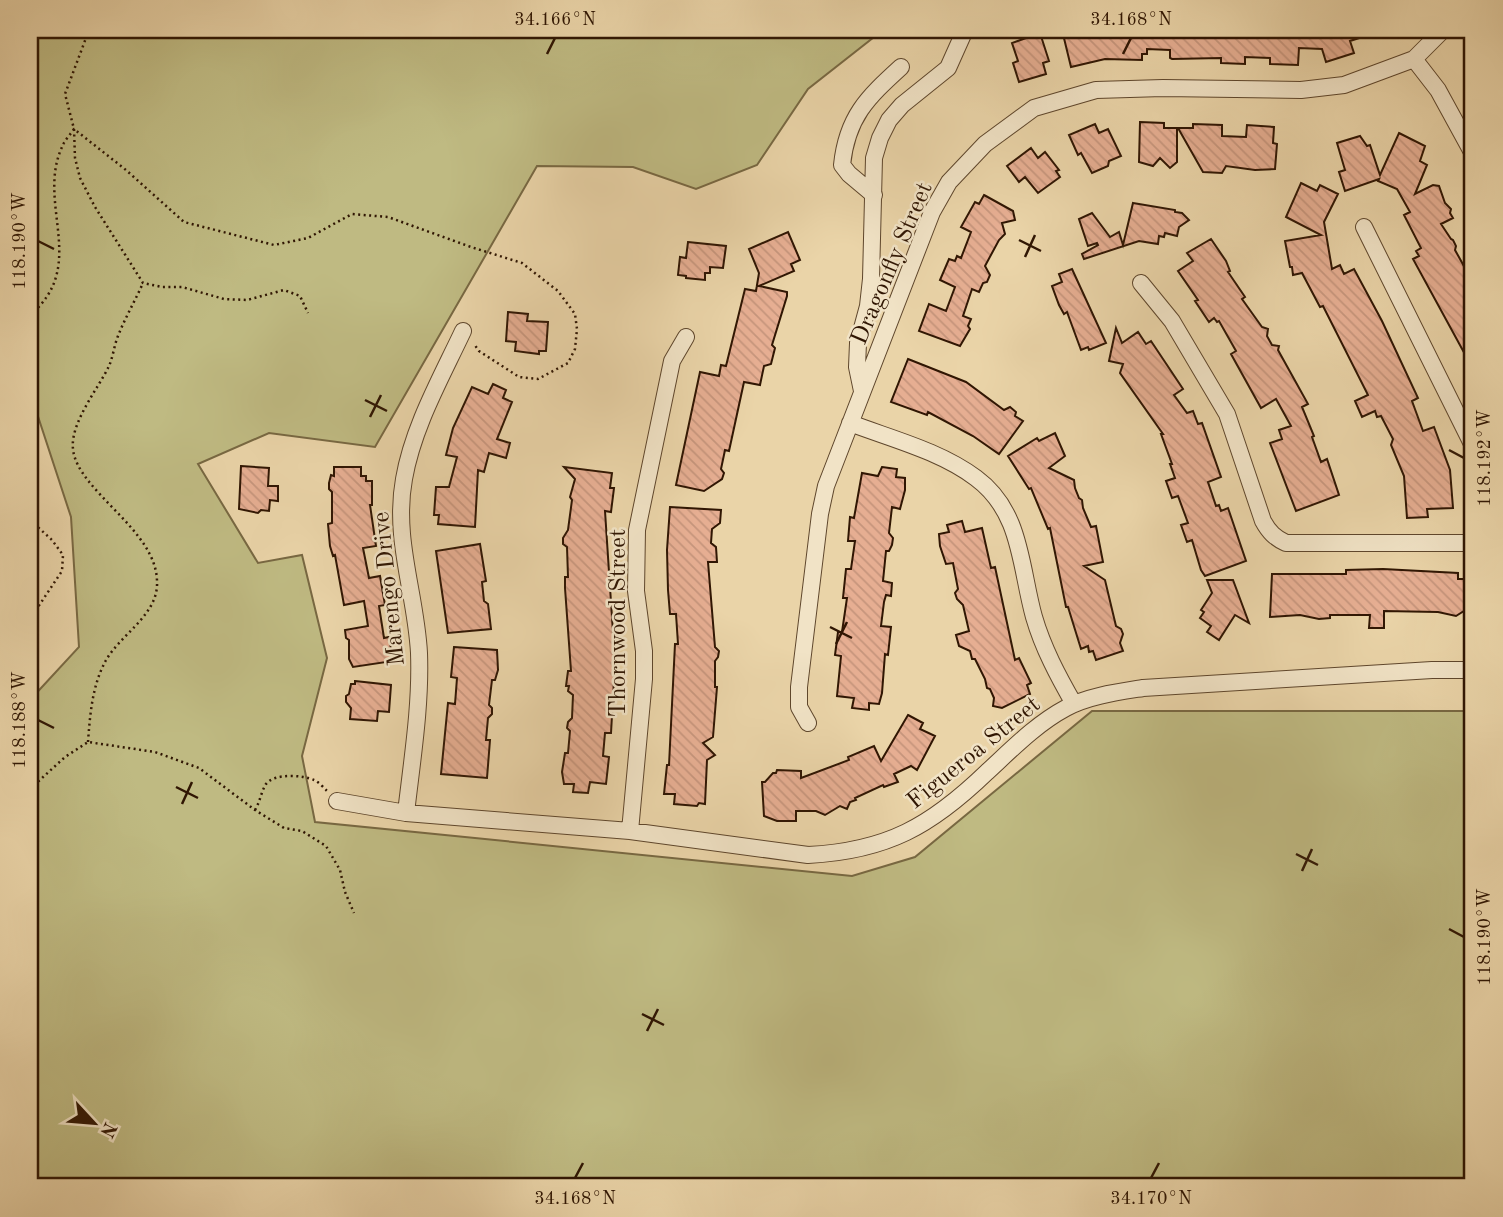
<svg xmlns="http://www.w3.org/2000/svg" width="1503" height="1217" font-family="'Old Standard TT',serif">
<defs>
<pattern id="building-back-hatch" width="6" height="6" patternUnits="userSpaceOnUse" patternTransform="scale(1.75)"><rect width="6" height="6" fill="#e6ae92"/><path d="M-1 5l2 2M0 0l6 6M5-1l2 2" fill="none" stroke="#c6957c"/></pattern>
</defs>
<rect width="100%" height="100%" fill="#ead4a8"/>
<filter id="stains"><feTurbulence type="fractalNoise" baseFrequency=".00286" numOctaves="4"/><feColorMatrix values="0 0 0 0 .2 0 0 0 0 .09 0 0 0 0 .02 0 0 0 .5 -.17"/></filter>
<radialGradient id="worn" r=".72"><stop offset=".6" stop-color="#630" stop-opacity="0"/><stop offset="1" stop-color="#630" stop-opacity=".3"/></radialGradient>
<path fill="#bfba82" stroke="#786842" stroke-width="2" d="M30 30H883L808 89 757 165 696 189 633 167 537 166 375 447 269 433 198 464 258 563 302 555 327 658 302 756 315 822 852 876 915 857 1092 711H1473V1187H30V700L79 647 71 517 30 392Z"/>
<path fill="url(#building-back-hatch)" stroke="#301603" stroke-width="2" d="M1062 30H1378V32L1350 41 1354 53 1326 62 1322 49 1299 48 1298 65 1270 64V58L1245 57V64L1221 63V58L1172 59 1170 58V50L1147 49V54H1142V60L1105 59 1071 67Z
M1040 33 1049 61 1043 63 1046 74 1019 82 1013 63 1018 61 1012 43Z
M1140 122 1164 123V128H1177V162L1170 168 1160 158 1153 166 1139 162Z
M1095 124 1099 133 1108 129 1121 156 1109 161 1108 166 1092 173 1081 153 1078 155 1069 135Z
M1193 124 1222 125V136L1246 137 1247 125 1274 127 1273 143 1277 144 1275 169 1255 170 1226 166 1222 173 1203 172 1178 128H1193Z
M1399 133 1425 146 1420 161 1427 165 1415 194 1433 185 1439 186 1445 203 1451 209 1450 213 1453 218 1441 224 1451 239 1453 240 1456 246 1455 250 1465 268 1473 266V369L1413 259 1419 256 1416 251 1421 248 1404 215 1410 212 1397 189 1378 181 1379 179 1345 191 1339 172 1345 170 1337 143 1360 136 1367 146 1370 145 1380 175Z
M1031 148 1038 158 1045 152 1059 170 1056 171 1060 177 1038 193 1025 177 1019 182 1007 166Z
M1301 183 1317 191 1320 185 1338 194 1324 222 1332 269 1340 265 1344 274 1354 269 1382 321 1418 398 1412 401 1423 431 1434 427 1450 470 1453 508 1427 509 1428 517 1407 518 1404 476 1391 445 1393 439 1381 416 1377 417 1375 411 1362 417 1355 401 1368 395 1323 306 1320 307 1302 273 1293 275 1292 267H1290L1285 241 1321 235 1286 217Z
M984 195 1013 211 1015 220 1002 223 1005 234 999 240 985 266 990 275 987 282 983 283 979 292 972 289 963 316 971 319 968 326 970 329 960 346 919 331 929 304 946 311 955 287 940 280 949 259 955 261 957 256 961 258 971 232 961 227 975 202 979 204Z
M1133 203 1175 210V212L1182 213 1189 220 1179 227 1177 236 1165 233 1164 237 1159 236 1158 244 1139 241 1084 259 1082 254 1098 245 1097 243 1088 246 1079 219 1092 213 1110 237 1119 232 1123 245Z
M788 232 800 260 791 264 794 271 759 286 787 292V296L772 345 775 348 771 364 764 366 760 385 744 382 729 451 725 450 721 469 724 473 722 479 704 491 676 485 700 372 719 376 721 365 726 366 745 289 756 291 759 273 749 249Z
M1211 239 1226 261 1230 271 1228 272 1245 297 1242 299 1262 327 1268 329 1267 336 1272 345 1279 346 1278 350 1308 404 1302 407 1314 436 1312 437 1321 462 1327 459 1339 495 1296 511 1270 443 1282 439 1279 430 1291 426 1276 399 1261 408 1231 354 1236 351 1219 321 1217 322 1214 318 1209 322 1195 301 1198 300 1178 271 1193 261 1187 253Z
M688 242 726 246 723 268 710 267V273H705V280L686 278V276L678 275 680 257 686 258Z
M1072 269 1106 343 1089 350 1088 347 1081 350 1067 312 1064 314 1059 305 1052 286 1062 282 1059 274Z
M508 312 528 314 527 321 548 322 546 351H539V354L515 351 516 342 506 341Z
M1116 328 1122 343 1138 332 1146 344 1151 341 1183 389 1174 395 1187 413 1193 411 1198 424 1202 423 1221 477 1208 482 1216 506 1219 505 1221 511 1228 508 1246 561 1205 576 1201 570 1192 540 1187 542 1181 525 1188 523 1178 496 1172 498 1166 481 1175 478 1170 464H1172L1161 434H1163L1120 373 1123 364 1109 361Z
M908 359 966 382 1004 410 1010 407 1016 412 1015 416 1023 421 999 454 973 436 928 412 927 415 891 402Z
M493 384 506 390 503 398 512 402 497 439 510 443 506 458 489 453 484 472 478 470 475 527 438 524 439 515H434L436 487H449L457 457 446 455 453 428 472 387 488 394Z
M1055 433 1065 456 1049 468 1074 480 1075 488 1079 498 1082 500 1083 508 1091 527 1096 526 1103 562 1084 566 1105 580 1116 626 1121 629 1123 634 1120 643 1123 651 1096 660 1093 651 1089 652 1088 646 1081 649 1068 607H1066L1050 528 1048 529 1031 488 1029 489 1008 456 1037 438 1039 441Z
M241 466 269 468 268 486H278V501L270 500 269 511 261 510 258 513 239 509Z
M334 467H361V476H366V481H372V505H370L376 546 363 548 369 578 380 576 385 605 379 606 384 638 389 637 393 661 353 667 349 659V640L346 638 345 630 368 626 364 601 344 605 335 555 333 556 330 546 328 524 332 523V492L329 489V483L331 475 334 476Z
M564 467 612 473 610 488H614L611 512 605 511 615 663 611 733H605L603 756 609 757 606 784 590 782 588 793 573 792 574 784H564L562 772 565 753H568L570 731 567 728 568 722 572 718 573 695 568 691 569 686H566L568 671H571L565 588V577H568L567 547 563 544V538L568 530 572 500 570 497 575 479Z
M882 467 897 469 896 477 905 478V490L900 509 892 507 889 533 893 538 892 545 889 551H886L883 581 892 583 891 596 886 595 884 602 881 626 891 627 888 655 885 654 882 693 879 704 869 703V710L852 708 854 698 837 696 841 656 835 655 838 632H842L847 598H843L846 569H851L855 541H848L850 517 854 518 862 473 878 476Z
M670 507 721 510 720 523 712 529 711 543 716 547 717 562H708L715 647 719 651 718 657 715 661V687H717L713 737 703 743 715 755 707 760 705 804 699 803 697 806 674 804 675 794H664L667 765H669L675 644H678L676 614H670L668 590 667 550Z
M962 521 965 532 982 528 991 568 995 567 1015 660 1019 658 1031 683 1027 685 1030 694 1002 708 993 706 994 698 990 689 987 688 985 679 975 659H972L970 651 959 646 956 635 969 631 963 605 957 599 955 593 958 589 953 563 946 564 940 546 939 534 949 532 947 525Z
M480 544 486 581 482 582 484 601 488 604 491 629 448 633 436 551Z
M1383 569 1458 573V579H1464V583H1473V611H1464L1456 616 1438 612 1384 611V628H1369L1370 615H1330V618L1319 619 1300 615 1270 617 1272 574H1346V570Z
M1207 580H1233L1249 623 1235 615 1219 640 1207 632 1211 626 1200 618 1204 612 1201 610 1212 593Z
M454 647 497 650 498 670 495 680H492L489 705 492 708V714L488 718 486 740H490L487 778 441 774 448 703 455 704 457 678 451 677Z
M355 681 391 685 389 712 378 711 377 721 350 719 351 708 346 702V696L349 694 351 684H355Z
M908 715 923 723 920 729 935 736 917 770 911 766 894 774 898 782 884 787 883 785 855 798 856 800 850 802 847 809 840 806 825 815 816 811H796V821H777L764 816 762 782H765L773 773H776L777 770 801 771V778L849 760 848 757 874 746 881 761Z"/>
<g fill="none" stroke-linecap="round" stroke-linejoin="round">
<defs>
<path id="minor" d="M1414 59 1438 90 1473 154
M874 195 849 174 842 165C847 117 867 98 901 67
M1364 227 1473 446
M1141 283 1172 321 1227 414 1263 521C1269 532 1275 538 1286 543H1473
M862 391 857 367 858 343 868 306 871 279 874 158 880 138 889 120 902 105 948 68 965 30
M850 423C892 439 940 451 976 478 1022 512 1020 567 1034 617 1043 648 1058 676 1074 704
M808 723 799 707V687L820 514 826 486 932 212 949 182 985 144 1034 108 1096 90 1163 88 1301 90 1344 85 1414 59 1443 30
M337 801 406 813 630 831 808 855C887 851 931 826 987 772 1011 750 1036 724 1066 708 1088 696 1118 692 1143 688L1432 670H1473
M406 813C412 760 421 706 419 653 416 594 393 539 404 479 413 427 441 378 463 331
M630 831 644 679V651L636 591 637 530 672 361 686 337"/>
</defs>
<use href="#minor" stroke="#5e462c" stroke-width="18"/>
<path stroke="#301603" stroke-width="2.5" stroke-dasharray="2 3.5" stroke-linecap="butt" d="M89 30 65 94 74 129 75 158 80 178 95 207 143 283 162 287H182L224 299 247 300 284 290 300 296 308 313
M30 315C89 266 36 204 62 147 64 141 70 135 74 129L126 170 184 222 274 245 308 238 352 214 388 217 471 247 522 263 558 291 575 314 577 329 575 349 568 363 538 379 519 377 479 351 474 344
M30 520 52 540 63 555 62 571 30 619
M88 742C90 715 92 688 104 664 118 635 159 616 157 581 156 529 77 491 73 449 70 423 98 389 109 366 113 357 114 346 118 336 125 318 135 301 143 283
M30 789 65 757 88 742 155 752 199 768 255 810 284 828 302 831 326 846 340 870 345 892 354 913
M255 810C260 802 261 792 266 784 274 773 303 775 314 780 319 782 324 788 327 791"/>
<use href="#minor" stroke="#f1e3c6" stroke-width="16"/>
</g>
<path fill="none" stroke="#301603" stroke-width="2.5" d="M547 54 555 38M1123 54 1131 38M1019 240 1041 251M38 241 54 249M1025 257 1035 235M365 400 387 411M370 417 381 395M1449 450 1464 458M830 627 852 638M836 644 847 622M38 720 54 728M176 787 198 798M182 804 192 782M1296 854 1318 865M1302 871 1312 849M1449 929 1464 937M642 1014 664 1025M647 1031 658 1009M575 1178 583 1163M1151 1178 1159 1163"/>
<g text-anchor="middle" stroke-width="5" stroke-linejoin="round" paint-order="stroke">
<g font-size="24" fill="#301603" stroke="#f1e3c6">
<text transform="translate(891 263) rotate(-67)" y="8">Dragonfly Street</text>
<text transform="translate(388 589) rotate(-96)" y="8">Marengo Drive</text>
<text transform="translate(617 623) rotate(-90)" y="8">Thornwood Street</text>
<text transform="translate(973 752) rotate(-39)" y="8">Figueroa Street</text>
</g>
</g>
<rect width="1503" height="1217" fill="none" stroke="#ead4a8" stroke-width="77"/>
<g transform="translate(94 1123) rotate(116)" stroke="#f1e3c6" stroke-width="5" paint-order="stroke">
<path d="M0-5L12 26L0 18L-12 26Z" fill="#301603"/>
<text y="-10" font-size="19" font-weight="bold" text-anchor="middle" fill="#301603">N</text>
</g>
<rect x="38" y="38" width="1426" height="1140" fill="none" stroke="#301603" stroke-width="2.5"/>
<g font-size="18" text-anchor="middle" fill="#301603">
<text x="555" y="25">34.166°N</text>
<text x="1131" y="25">34.168°N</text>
<text transform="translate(19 241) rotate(-90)" y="6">118.190°W</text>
<text transform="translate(1484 458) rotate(-90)" y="6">118.192°W</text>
<text transform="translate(19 720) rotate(-90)" y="6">118.188°W</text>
<text transform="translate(1484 937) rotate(-90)" y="6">118.190°W</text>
<text x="575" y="1204">34.168°N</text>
<text x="1151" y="1204">34.170°N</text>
</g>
<rect width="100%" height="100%" filter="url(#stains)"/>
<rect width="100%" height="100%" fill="url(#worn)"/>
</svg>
